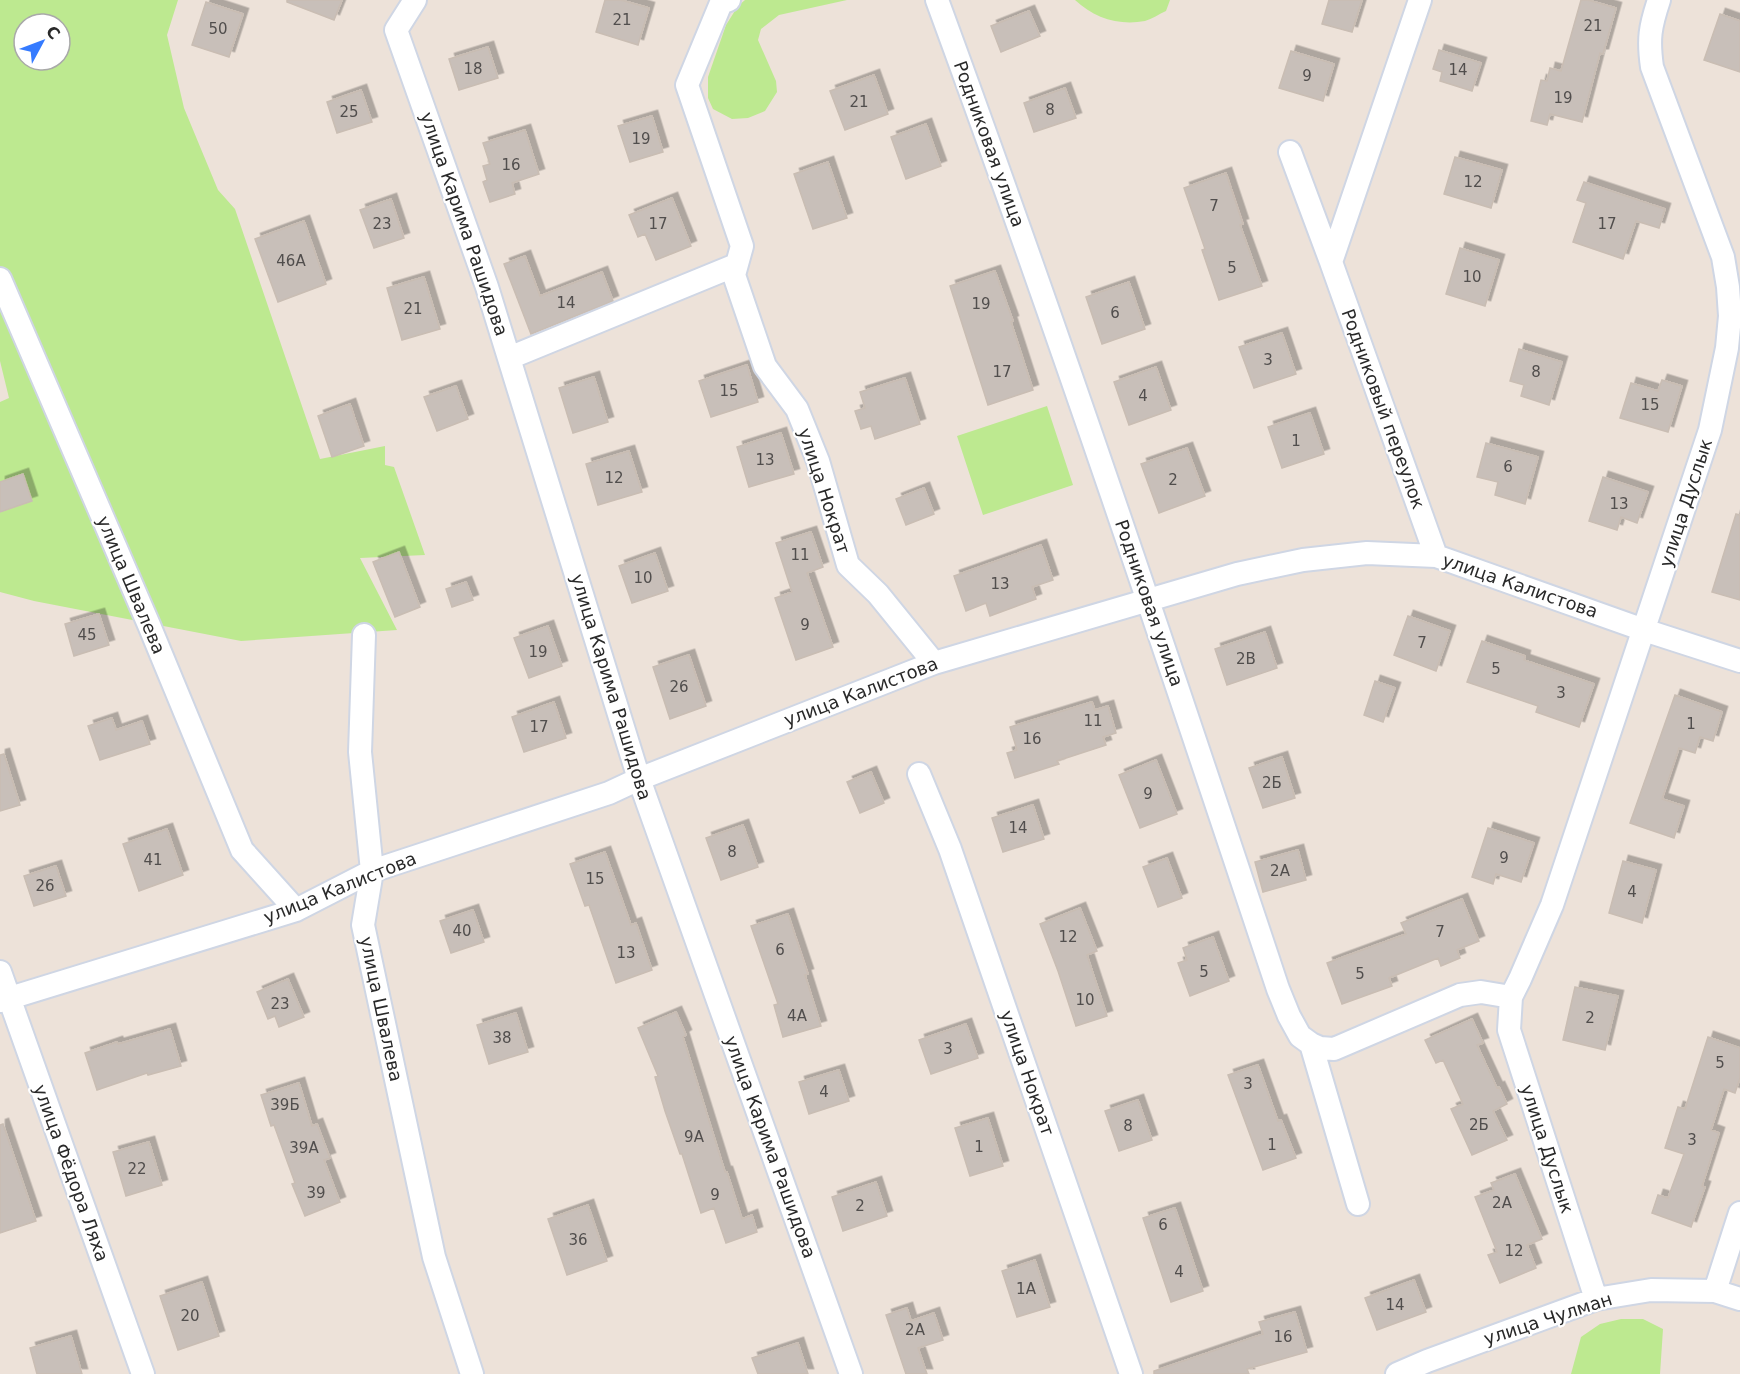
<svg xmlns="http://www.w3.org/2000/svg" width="1740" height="1374" font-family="'DejaVu Sans',sans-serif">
<defs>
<filter id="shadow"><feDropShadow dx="5.5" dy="-5.5" stdDeviation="0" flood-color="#0004"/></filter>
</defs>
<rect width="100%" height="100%" fill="#ede2d9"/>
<path fill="#bde990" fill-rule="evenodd" d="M0 0H178L167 35 184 108 218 190 235 209 320 459 385 446V465L394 467 425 555 360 558 397 630 241 641 34 601 0 592V402L9 398 0 361ZM24 24H60V60H24Z
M745 0H847L779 15 761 29 758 40 776 81 777 92 765 111 748 118 732 119 713 109 708 98V77L726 25 738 6Z
M1075 0H1170L1166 11C1159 14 1152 19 1145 21 1119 26 1094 18 1075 0Z
M1047 406 1073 485 983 515 957 436Z
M1621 1319H1643L1663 1329 1660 1374H1571L1581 1337 1600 1324Z"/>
<path fill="#c8bfb9" stroke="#c9bdb3" stroke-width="1.5" filter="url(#shadow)" d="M287 0H342L334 20 287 2Z
M605 0H621L649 8 638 45 596 32Z
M1329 0H1362L1352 32 1322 24Z
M1581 0H1588L1616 8 1603 54 1600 53 1582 122 1550 114 1547 125 1531 121 1541 80 1547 81 1550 68 1561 71Z
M206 2 243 14 229 57 192 45Z
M1029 11 1040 36 1001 52 991 26Z
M1720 14 1740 21V72L1704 60Z
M488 47 498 78 459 90 449 59Z
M1439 50 1481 63 1472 91 1440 81 1442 72 1433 69Z
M1291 51 1334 64 1323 101 1279 88Z
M874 75 888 114 845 130 830 91Z
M1065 88 1076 118 1034 132 1024 103Z
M361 90 372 122 337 133 327 102Z
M652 116 663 152 630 162 618 126Z
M926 124 941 166 906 179 891 137Z
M525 130 539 174 512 183 515 194 490 202 483 182 487 180 483 166 490 164 483 143Z
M1455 157 1502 170 1491 208 1444 194Z
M828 162 847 218 813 229 794 174Z
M1226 173 1243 224 1240 225 1262 286 1219 300 1202 250 1205 249 1184 188Z
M1584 182 1665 209 1659 228 1636 221 1623 259 1573 242 1586 203 1577 200Z
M672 198 691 246 656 260 645 234 638 237 629 215Z
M391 199 404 238 374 248 360 210Z
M304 221 326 284 278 302 255 239Z
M1460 248 1499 260 1485 306 1446 294Z
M525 256 540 296 602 272 613 301 531 334 504 264Z
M995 271 1013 321 1011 322 1033 390 988 405 950 286Z
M424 277 440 329 402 340 387 288Z
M1129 282 1145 329 1102 344 1086 297Z
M1282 333 1296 374 1254 388 1239 347Z
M1519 349 1562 362 1549 405 1521 396 1524 385 1510 381Z
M747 365 758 402 711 417 699 381Z
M1156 367 1171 410 1129 425 1114 382Z
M594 377 608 422 573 433 559 388Z
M905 378 920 424 875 439 871 426 861 429 855 411 865 408 860 392Z
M1662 380 1682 386 1668 432 1620 418 1631 383 1658 391Z
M456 386 468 419 437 431 424 397Z
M350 404 364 446 332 457 318 416Z
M1310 413 1324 454 1282 468 1268 427Z
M781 433 794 474 749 487 737 447Z
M1486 443 1538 457 1525 504 1495 495 1498 482 1477 477Z
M1187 448 1205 496 1159 513 1141 464Z
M629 451 642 492 598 505 586 464Z
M23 474 32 501 0 512V482Z
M1603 477 1648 492 1637 523 1621 517 1617 530 1589 521Z
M924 488 934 514 906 525 896 499Z
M1736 514 1740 515V600L1712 592Z
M811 532 823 567 807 573 833 647 796 660 775 598 792 592 776 543Z
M1041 545 1053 580 1032 587 1036 599 990 616 986 603 966 611 954 576Z
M399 552 420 607 395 617 373 562Z
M655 553 668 591 632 603 619 566Z
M466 582 473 600 452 607 446 589Z
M99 614 109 645 74 656 65 624Z
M1408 616 1450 631 1436 671 1394 655Z
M548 626 562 666 529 678 514 638Z
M1265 632 1277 668 1227 685 1215 649Z
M1482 641 1525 656 1524 660 1594 684 1579 727 1536 712 1538 706 1467 682Z
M689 655 706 706 670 719 653 667Z
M1375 681 1395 688 1383 722 1364 715Z
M1675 695 1722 712 1713 741 1700 737 1695 753 1679 748 1662 799 1684 806 1674 838 1630 823Z
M554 702 566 738 524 752 512 717Z
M1092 702 1095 710 1108 706 1116 733 1103 737 1106 745 1057 761 1059 764 1015 778 1007 753 1017 750 1010 727Z
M112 718 116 730 142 721 150 744 100 760 88 726Z
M4 754 20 805 0 811V755Z
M1282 757 1295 798 1263 808 1249 768Z
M1156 760 1177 814 1140 828 1119 775Z
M871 772 884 803 860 813 847 782Z
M1033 805 1044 839 1003 852 992 818Z
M743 825 758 867 721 880 706 838Z
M1488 828 1534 843 1521 882 1496 874 1493 884 1472 877Z
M167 829 183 875 139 891 123 844Z
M1298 850 1306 880 1263 892 1255 862Z
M605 852 631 925 636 923 652 970 616 983 589 905 585 906 570 864Z
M1167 858 1182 898 1158 907 1143 867Z
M1623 861 1656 870 1642 923 1609 913Z
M56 866 66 896 34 906 24 876Z
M1462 899 1479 941 1457 950 1460 958 1441 966 1438 958 1389 978 1392 986 1342 1004 1327 963 1406 934 1401 923Z
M1080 908 1097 951 1087 955 1107 1016 1076 1026 1058 971 1040 924Z
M473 910 484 942 451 953 440 921Z
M788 914 808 974 805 975 821 1026 783 1037 774 1005 778 1004 751 926Z
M1213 937 1229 981 1190 996 1178 963 1187 960 1183 948Z
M288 979 304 1017 279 1027 275 1016 268 1019 257 992Z
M1575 987 1618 996 1605 1050 1563 1040Z
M676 1012 686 1035 683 1037 725 1172H727L742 1219 752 1215 757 1232 726 1243 714 1208 701 1213 682 1154H680L665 1111 655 1077 658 1076 638 1028Z
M516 1013 528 1052 489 1064 477 1025Z
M1472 1019 1483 1043 1477 1045 1497 1088 1499 1087 1507 1104 1493 1111 1507 1140 1472 1155 1451 1109 1463 1104 1443 1060 1436 1063 1425 1040Z
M966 1024 978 1058 931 1074 919 1040Z
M170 1029 181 1066 148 1075 147 1073 97 1090 85 1053 117 1042 118 1044Z
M1708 1037 1740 1048V1078L1735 1093 1724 1089 1711 1130 1719 1133 1702 1186 1705 1187 1691 1227 1652 1213 1658 1195 1668 1198 1684 1154 1665 1148 1678 1107 1685 1109Z
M1258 1065 1278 1121 1281 1120 1296 1158 1263 1170 1228 1075Z
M839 1070 849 1101 809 1114 799 1082Z
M299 1083 312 1126 317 1124 330 1158 324 1160 340 1202 305 1216 292 1184 295 1183 274 1125 271 1126 261 1095Z
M1138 1100 1152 1140 1119 1151 1105 1111Z
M988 1118 1003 1166 970 1176 955 1128Z
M3 1124 36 1221 0 1233V1125Z
M149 1142 162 1185 126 1196 113 1152Z
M1515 1174 1542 1239 1527 1245 1536 1268 1500 1283 1488 1255 1497 1252 1475 1197 1494 1190 1491 1183Z
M876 1182 887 1216 843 1231 832 1197Z
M588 1205 607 1261 567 1275 548 1219Z
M1175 1208 1203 1291 1171 1302 1143 1218Z
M1035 1260 1050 1307 1017 1317 1002 1271Z
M1414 1280 1426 1312 1377 1330 1365 1298Z
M202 1282 219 1336 178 1350 160 1296Z
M907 1308 911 1321 934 1313 943 1340 918 1348 927 1374H906L886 1315Z
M1295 1312 1307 1352 1247 1369 1249 1374H1154V1371L1263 1334 1259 1322Z
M71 1336 82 1374H37L30 1348Z
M798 1343 808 1374H758L752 1358Z"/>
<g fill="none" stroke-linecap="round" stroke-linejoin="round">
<defs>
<path id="minor" d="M415 0 396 30 487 287 639 779 851 1374
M729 0 721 3 687 85 742 246 734 275 765 366 797 409 818 461 848 565 878 594 934 663
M937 0C1057 327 1168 658 1278 989L1289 1016 1300 1036 1311 1044 1358 1204
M1420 0 1331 262 1436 556
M1290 152 1331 262
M0 279 149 625 242 850 296 910
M509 358 736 265
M364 635 360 752 372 871 363 925 434 1257 472 1374
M919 774 950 849 1131 1374
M0 972 143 1374
M0 1001 296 910 372 871 609 793 639 779 934 663 1237 574 1303 560 1367 553 1436 556 1644 630 1740 661
M1311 1044 1320 1048 1334 1049 1460 995 1481 992 1511 997
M1715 1291 1740 1213
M1596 1299 1509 1030 1511 997 1520 979 1552 905 1710 430 1727 348 1730 316 1728 287 1723 257 1652 67C1648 39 1650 27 1659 0
M1397 1374 1427 1361 1596 1299 1651 1290 1715 1291 1740 1299"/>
</defs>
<use href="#minor" stroke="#cfd6e4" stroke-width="26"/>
<use href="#minor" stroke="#fff" stroke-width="22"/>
</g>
<g text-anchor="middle" stroke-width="4.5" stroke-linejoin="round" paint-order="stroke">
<g font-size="15" fill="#514e4d">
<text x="622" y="25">21</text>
<text x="1593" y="31">21</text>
<text x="218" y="34">50</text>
<text x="473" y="74">18</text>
<text x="1458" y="75">14</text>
<text x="1307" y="81">9</text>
<text x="1563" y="103">19</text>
<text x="859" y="107">21</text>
<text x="1050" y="115">8</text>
<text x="349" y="117">25</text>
<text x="641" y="144">19</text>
<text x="511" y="170">16</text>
<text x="1473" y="187">12</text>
<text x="1214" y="211">7</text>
<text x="382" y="229">23</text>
<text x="658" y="229">17</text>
<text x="1607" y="229">17</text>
<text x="291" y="266">46А</text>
<text x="1232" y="273">5</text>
<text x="1472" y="282">10</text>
<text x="566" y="308">14</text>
<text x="981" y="309">19</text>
<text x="413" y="314">21</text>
<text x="1115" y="318">6</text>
<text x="1268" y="365">3</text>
<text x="1002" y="377">17</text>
<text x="1536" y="377">8</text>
<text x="729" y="396">15</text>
<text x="1143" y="401">4</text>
<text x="1650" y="410">15</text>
<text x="1296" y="446">1</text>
<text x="765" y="465">13</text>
<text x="1508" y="472">6</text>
<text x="614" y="483">12</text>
<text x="1173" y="485">2</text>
<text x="1619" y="509">13</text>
<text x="800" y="560">11</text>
<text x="643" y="583">10</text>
<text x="1000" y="589">13</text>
<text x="805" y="630">9</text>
<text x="87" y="640">45</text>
<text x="1422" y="648">7</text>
<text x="538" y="657">19</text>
<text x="1246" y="664">2В</text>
<text x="1496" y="674">5</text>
<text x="679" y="692">26</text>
<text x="1561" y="698">3</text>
<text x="1093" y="726">11</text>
<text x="1691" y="729">1</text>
<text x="539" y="732">17</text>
<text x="1032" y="744">16</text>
<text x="1272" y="788">2Б</text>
<text x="1148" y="799">9</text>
<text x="1018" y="833">14</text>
<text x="732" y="857">8</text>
<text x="1504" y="863">9</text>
<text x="153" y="865">41</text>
<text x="1280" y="876">2А</text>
<text x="595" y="884">15</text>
<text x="45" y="891">26</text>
<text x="1632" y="897">4</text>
<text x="462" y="936">40</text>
<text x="1440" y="937">7</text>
<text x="1068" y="942">12</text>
<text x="780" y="955">6</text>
<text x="626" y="958">13</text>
<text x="1204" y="977">5</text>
<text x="1360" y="979">5</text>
<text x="1085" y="1005">10</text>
<text x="280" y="1009">23</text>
<text x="797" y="1021">4А</text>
<text x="1590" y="1023">2</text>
<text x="502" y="1043">38</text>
<text x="948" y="1054">3</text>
<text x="1720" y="1068">5</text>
<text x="1248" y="1089">3</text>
<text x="824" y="1097">4</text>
<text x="285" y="1110">39Б</text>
<text x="1479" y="1130">2Б</text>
<text x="1128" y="1131">8</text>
<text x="694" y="1142">9А</text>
<text x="1692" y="1145">3</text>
<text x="1272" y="1150">1</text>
<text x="979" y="1152">1</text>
<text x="304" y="1153">39А</text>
<text x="137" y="1174">22</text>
<text x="316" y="1198">39</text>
<text x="715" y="1200">9</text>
<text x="1502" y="1208">2А</text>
<text x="860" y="1211">2</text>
<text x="1163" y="1230">6</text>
<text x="578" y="1245">36</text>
<text x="1514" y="1256">12</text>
<text x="1179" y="1277">4</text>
<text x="1026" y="1294">1А</text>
<text x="1395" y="1310">14</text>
<text x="190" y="1321">20</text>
<text x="915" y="1335">2А</text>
<text x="1283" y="1342">16</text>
</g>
<g font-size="18" fill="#292929" stroke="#fff">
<text transform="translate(989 144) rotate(70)" y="6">Родниковая улица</text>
<text transform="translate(464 224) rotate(71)" y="6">улица Карима Рашидова</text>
<text transform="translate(1383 409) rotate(70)" y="6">Родниковый переулок</text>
<text transform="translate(824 491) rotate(72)" y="6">улица Нократ</text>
<text transform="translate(1686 503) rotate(-72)" y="6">улица Дуслык</text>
<text transform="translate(131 585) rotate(67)" y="6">улица Швалева</text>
<text transform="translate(1520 586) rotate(19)" y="6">улица Калистова</text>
<text transform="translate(1149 603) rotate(71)" y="6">Родниковая улица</text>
<text transform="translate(611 687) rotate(73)" y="6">улица Карима Рашидова</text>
<text transform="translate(861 692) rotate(-21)" y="6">улица Калистова</text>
<text transform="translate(340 888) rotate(-22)" y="6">улица Калистова</text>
<text transform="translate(381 1009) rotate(78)" y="6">улица Швалева</text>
<text transform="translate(1027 1073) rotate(71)" y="6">улица Нократ</text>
<text transform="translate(770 1147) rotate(70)" y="6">улица Карима Рашидова</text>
<text transform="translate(1547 1149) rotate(72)" y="6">улица Дуслык</text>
<text transform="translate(71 1173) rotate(70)" y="6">улица Фёдора Ляха</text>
<text transform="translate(1548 1319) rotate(-18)" y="6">улица Чулман</text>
</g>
</g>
<g transform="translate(42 42) rotate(49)"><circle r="28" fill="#ffffff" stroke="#a9a9a9" stroke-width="1.5"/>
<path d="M0-4.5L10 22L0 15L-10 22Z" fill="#357bff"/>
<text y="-9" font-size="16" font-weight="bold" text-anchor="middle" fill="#292929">С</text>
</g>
</svg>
